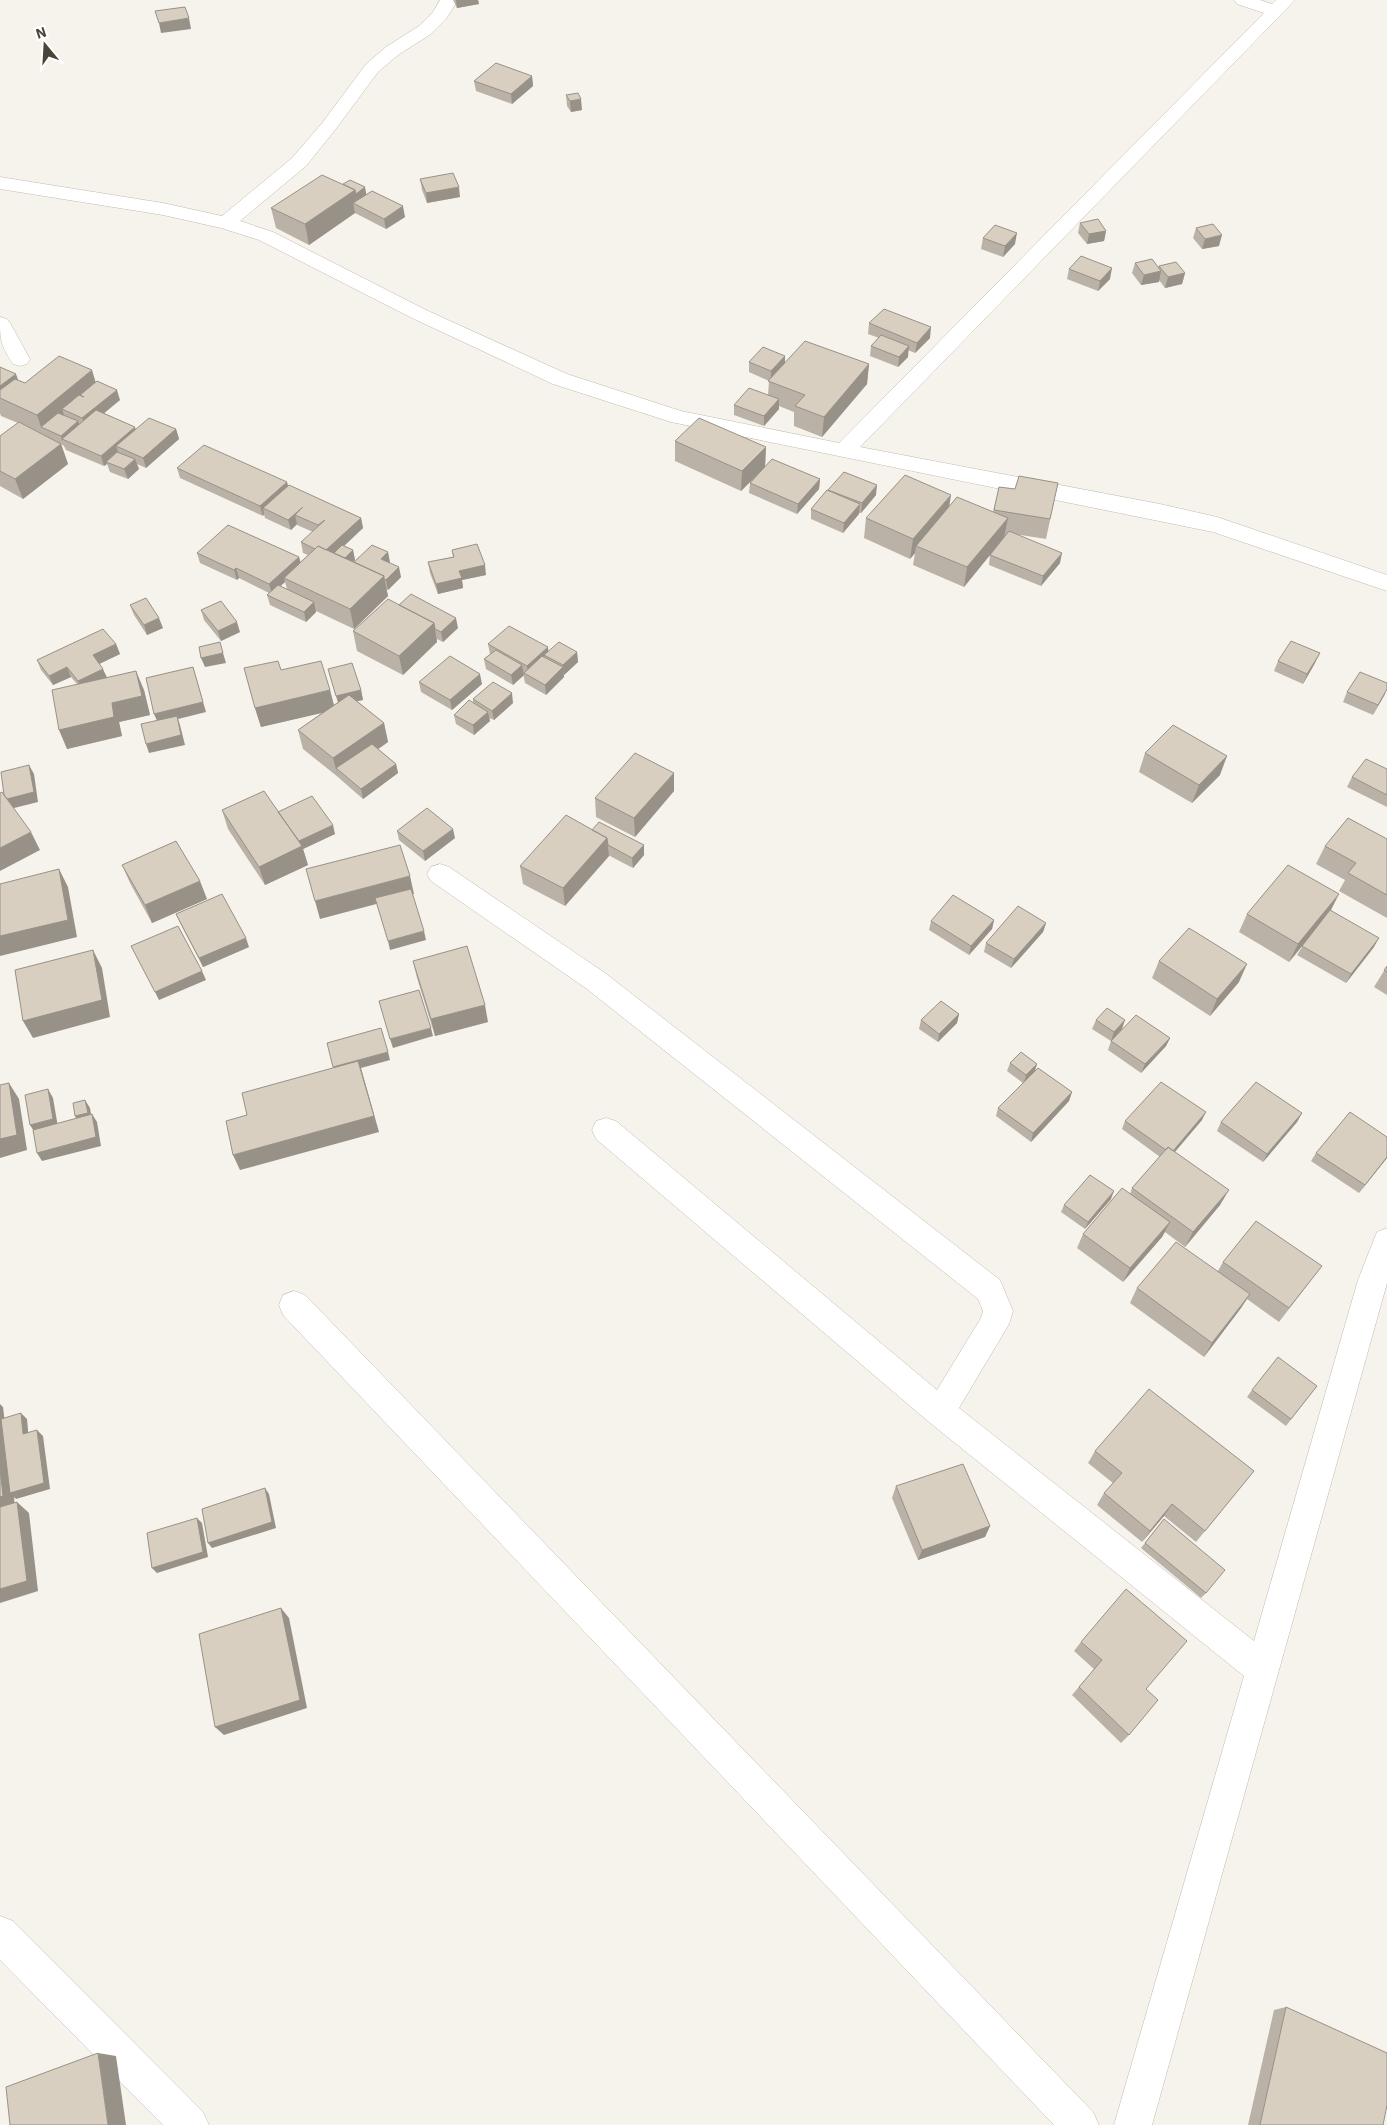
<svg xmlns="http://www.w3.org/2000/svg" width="1387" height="2125" font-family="'IBM Plex Sans',sans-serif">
<rect width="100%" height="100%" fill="#f6f3ec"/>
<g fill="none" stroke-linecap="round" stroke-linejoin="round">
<defs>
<path id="minor" d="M440 0H458L446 19 431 34 398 55 378 72 335 130 306 166 240 221 273 232 426 310 567 374 681 411 839 443 1264 13 1237 4 1234 0H1260L1272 4 1276 0H1295L860 447 1160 504 1217 517 1387 575V591L1213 532 671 422 553 384 412 318 259 240 221 228 163 215 0 189V177L163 203 222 216 292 158 323 122 366 64 386 47 419 26 433 12Z
M0 317 7 319 10 323 30 359 27 364 20 366 13 364C0 344 0 339 0 317Z
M440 864 449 867 605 973 1000 1280 1013 1311 1009 1324 959 1408 1254 1641 1358 1280 1377 1232 1387 1228V1283L1152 2125H1114L1244 1676 929 1422 596 1139 592 1130 596 1121 606 1118 616 1121 937 1390 981 1318 983 1311 978 1299 587 989 431 881 427 874 431 867Z
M294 1291 305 1295 1093 2112 1099 2125H1054L283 1315 279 1305 283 1295Z
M0 1916 13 1921 203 2112 209 2125H163L0 1960Z"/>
</defs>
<use href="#minor" stroke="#c2bbae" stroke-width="1"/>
<use href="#minor" fill="#fff" fill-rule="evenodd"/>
</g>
<path fill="#bab2a6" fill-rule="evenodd" d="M453 0H478L479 4 457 8Z
M532 76 533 86 512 104 476 91 474 81Z
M566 95 582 110 571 112 567 106Z
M420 179 460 197 427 203 422 190Z
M366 195 405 217 386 229 355 213 309 245 276 228 271 208Z
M1080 223 1106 231 1104 241 1087 244 1078 233Z
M1196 228 1219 246 1202 249 1193 238Z
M983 238 1015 244 1003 257 981 249Z
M1135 263 1158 267 1159 266 1185 273 1182 284 1165 288 1159 280V282L1141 285 1132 273Z
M1069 269 1110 279 1098 291 1067 279Z
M869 323 930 338 915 353 908 350V357L898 367 870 356 871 346 879 338 868 334Z
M785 356V363L869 364 867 384 822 437 794 426V412L779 406V409L764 426 734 415V405L768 395 769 381 749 372V362Z
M0 367 18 380 25 383 96 382 120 400 104 413 136 429H176L179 439 146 468 137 464 139 469 128 479 110 472 107 464 104 466 66 450 64 446 61 444 68 464 23 499 0 486V436L18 423 1 416 0 413Z
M675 441 766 447 765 467 820 479 819 489 797 514 749 493 750 483 752 480 741 491 675 461Z
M177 468 288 486 361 518 363 528 344 546 353 550 355 560 353 562 388 552 389 563 401 577 388 590 386 589 388 596 354 629 316 611V612L306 622 270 605 267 595 269 593 239 578 237 580 200 563 197 553 299 557 300 562 308 555 303 553 301 542 313 532 297 525V524L291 530 265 518 264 514 263 516 180 478ZM285 582 287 589 280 586Z
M1058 483 1046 539 1015 534 1060 563 1041 586 989 565 990 555 992 552 964 587 913 565 915 553 910 559 864 538 866 518 950 506 993 512 999 487 1015 489Z
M828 490 876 495 861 513H859V514L843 533 811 519V509L828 491Z
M452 550 486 575 462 580 463 588 438 594 430 573 428 562 453 557Z
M130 605 163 628 147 635 134 615Z
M399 605 458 628 443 642 437 639V642L403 675 357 651 353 631Z
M201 610 240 632 221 641 204 620Z
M116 644 120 654 99 664 107 677 144 690 150 715 119 722 122 736 67 749 77 684 71 677 53 685 41 670 37 660Z
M488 644 548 647V652H577L578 662 564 675V677L546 695 525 683 523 673 524 675 513 685 486 669 484 659 490 654Z
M1278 661 1315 663 1303 684 1274 671Z
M328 669 361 690 363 700 357 701 384 723 388 742 378 749 396 764 398 773 363 799 339 778 338 777 303 749 298 730 323 712 261 727 255 708 281 670 330 690 334 705 338 702Z
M419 682 482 684 452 710 421 692Z
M1347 692 1385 694 1373 715 1343 702Z
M473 699 513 703 494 720 489 718 490 721 474 735 456 724 454 715 473 703Z
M1145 753 1220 775 1192 803 1139 772Z
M1387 769V807L1347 787 1352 777Z
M674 773V791L635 837 596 817 595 798Z
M222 810 278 812 335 834 303 849 308 865 265 885 228 829Z
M592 830 644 845V855L633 868 608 855 609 856 565 906 523 884 520 866Z
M397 831 455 838 425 861 399 840Z
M1387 839V918L1339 891 1345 880 1316 864 1325 846Z
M122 865 207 899 152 923 130 883Z
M1330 910 1374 947 1346 983 1297 955 1304 944 1289 962 1239 932 1247 914Z
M176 914 249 947 203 967 180 923Z
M994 920 992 929 969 955 929 930 931 921Z
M1046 923 1043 932 1011 968 984 952 986 943Z
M413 961 488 1022 435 1036 417 978Z
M1159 961 1239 982 1210 1016 1152 978Z
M1387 966V995L1374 987Z
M959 1014 957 1023 938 1042 919 1029 921 1020Z
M1096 1020 1122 1029 1111 1041 1092 1029Z
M1170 1038 1166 1046 1141 1073 1108 1050 1111 1041Z
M1010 1063 1037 1064 1035 1071 1072 1092 1069 1101 1031 1142 996 1116 998 1108 1023 1083 1007 1071Z
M1302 1113 1297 1122 1263 1162 1217 1131 1221 1122Z
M1202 1120 1175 1152 1220 1205 1185 1247 1165 1232 1162 1237 1123 1282 1077 1248 1083 1234 1130 1194 1132 1188 1160 1157 1122 1129 1125 1121Z
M1316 1153 1387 1158 1359 1193 1311 1161Z
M1111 1199 1085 1229 1061 1212 1064 1205Z
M1223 1262 1322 1266 1279 1322 1247 1299 1241 1308 1204 1357 1130 1303 1137 1288 1218 1271Z
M1317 1386 1286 1426 1247 1397 1252 1390Z
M1095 1451 1254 1471 1196 1542 1164 1516 1142 1542 1097 1505 1104 1493 1113 1483 1088 1463Z
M896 1486 990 1526 985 1537 918 1560 892 1498Z
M1164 1519 1206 1593 1201 1598 1141 1548Z
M1081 1642 1146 1689 1129 1735 1121 1743 1072 1695 1094 1669 1074 1651Z
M1286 2007 1383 2125H1248L1274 2010Z"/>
<path fill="#979187" d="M456 0H478L479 4 457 8Z
M189 18 191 29 161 33 159 23Z
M532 76 533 86 512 104 511 94Z
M581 99 582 110 571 112 570 101Z
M365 187 367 198 353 203 355 213 309 245 305 224 355 190Z
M459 187 460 197 427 203 426 193Z
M403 206 405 217 386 229 384 219Z
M1106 231 1104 241 1087 244 1089 234Z
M1017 233 1015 244 1003 257 1005 246Z
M1222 235 1219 246 1202 249 1205 239Z
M1112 268 1110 279 1098 291 1100 281Z
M1161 271 1159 282 1141 285 1144 275Z
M1185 273 1182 284 1165 288 1168 277Z
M931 327 930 338 915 353 917 343Z
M909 346 908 357 898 367 899 357Z
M785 356V366L771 381V371Z
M869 364 867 384 822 437 824 417Z
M92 370 98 390 84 397 80 395 83 403 62 409 65 418 41 427 37 415Z
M16 374 23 394 0 398V386Z
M117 390 120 400 86 428 82 418Z
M779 399V409L764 426V416Z
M78 421 82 432 62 440 61 436Z
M135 427 138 437 116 446 119 454 106 462 107 464 104 466 101 456Z
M176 429 179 439 146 468 143 458Z
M61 444 68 464 23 499 15 479Z
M766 447 765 467 741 491 742 471Z
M135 459 139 469 128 479 124 469Z
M820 479 819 489 797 514 798 504Z
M287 482 290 492 263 508 264 514 263 516 260 506Z
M877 485 876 495 861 513 862 503Z
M951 495 948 515 916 546 915 553 910 559 913 539Z
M860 504 859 514 843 533 844 523Z
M303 507 295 515 297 524 291 530 288 520Z
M361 518 363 528 331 558 323 552Z
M1008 518 1004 538 964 587 967 567Z
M353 550 355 560 342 572 340 562Z
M388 552 390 562 383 569 381 559Z
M1062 553 1060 563 1041 586 1043 576Z
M299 557 302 567 284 578 285 582 272 594 269 584Z
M485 565 486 575 462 580 463 588 438 594 436 584 459 571Z
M399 567 401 577 388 590 386 580Z
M236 568 239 578 237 580 234 570Z
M384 576 388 596 354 629 350 609Z
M314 602 316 612 306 622 304 612Z
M159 618 163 628 147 635 144 625Z
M456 618 458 628 443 642 441 632Z
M237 622 240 632 221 641 218 631Z
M434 623 437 642 403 675 399 656Z
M116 644 120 654 97 665 93 655Z
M548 647 549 657 544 655 545 660 528 675 527 666Z
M577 652 578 662 564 675 563 665Z
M223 653 226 663 205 667 201 658Z
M1320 653 1315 663 1303 684 1307 674Z
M522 665 524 675 513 685 511 675Z
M67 667 71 677 53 685 49 676Z
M193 667 206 712 178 719 180 725 185 745 149 753 146 744 158 723 154 714Z
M563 667 564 677 546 695 545 685Z
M103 669 107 678 82 691 78 681Z
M136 671 144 690 150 715 119 722 122 736 67 749 59 730 112 703Z
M480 674 482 684 452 710 450 700Z
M1387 689 1385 694 1373 715Z
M330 690 335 710 261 727 255 708Z
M361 690 363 700 339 705 336 696Z
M512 693 513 703 494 720 492 711Z
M488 712 490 721 474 735 473 725Z
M384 723 388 742 343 774 336 768 338 777 333 758Z
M1227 756 1220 775 1192 803 1199 785Z
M396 764 398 773 363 799 361 789Z
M29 765 34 774 38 802 10 809 5 800Z
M674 773V791L635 837 634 818Z
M333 825 335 834 303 849 308 865 265 885 259 867 299 841Z
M453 829 455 838 425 861 423 851Z
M31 832 40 850 0 871V848Z
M607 838 609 856 565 906 563 888Z
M644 845V855L633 868 632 858Z
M59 869 68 887 77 937 0 956V936Z
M410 876 414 894 320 919 315 901Z
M200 881 207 899 152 923 145 905Z
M1339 894 1330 912 1289 962 1298 944Z
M994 920 992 929 969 955 971 946Z
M1046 923 1043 932 1011 968 1014 959Z
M424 931 426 940 390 950 388 941Z
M246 938 249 947 203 967 199 958Z
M1379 938 1374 947 1346 983 1351 974Z
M93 950 102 968 110 1017 33 1038 23 1021Z
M1247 964 1239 982 1210 1016 1217 999Z
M202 971 206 980 159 1000 155 992Z
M485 1005 488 1022 435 1036 431 1019Z
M959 1014 957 1023 938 1042 939 1034Z
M1125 1020 1122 1029 1111 1041 1114 1032Z
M431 1028 433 1036 393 1048 390 1039Z
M1170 1038 1166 1046 1141 1073 1145 1064Z
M388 1052 390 1060 361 1068 379 1132 240 1170 233 1155 336 1075 333 1067Z
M1037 1064 1034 1073 1024 1083 1026 1075Z
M9 1083 19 1099 27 1150 0 1158V1139Z
M48 1089 53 1098 58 1127 35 1133 30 1125Z
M1072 1092 1069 1101 1031 1142 1033 1133Z
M85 1100 90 1108 92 1121 80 1125 75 1116Z
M1206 1112 1202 1120 1167 1161 1170 1153Z
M1302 1113 1297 1122 1263 1162 1267 1154Z
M92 1114 97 1122 101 1146 42 1161 37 1153Z
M1387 1157V1158L1359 1193 1365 1185Z
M1229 1190 1220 1205 1185 1247 1193 1232Z
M1114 1191 1111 1199 1085 1229 1088 1222Z
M1170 1222 1162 1237 1123 1282 1130 1268Z
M1250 1294 1241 1308 1204 1357 1212 1343Z
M0 1404 3 1407 13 1492 37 1430 43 1436 50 1489 16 1499 14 1497 15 1508 0 1512Z
M21 1413 27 1419 29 1441 23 1434Z
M265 1488 269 1494 276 1528 212 1548 208 1543Z
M17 1502 29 1513 38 1591 0 1603V1589Z
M1172 1504 1164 1516 1142 1542 1150 1531Z
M197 1518 202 1523 208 1557 157 1573 152 1568Z
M990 1526 985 1537 918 1560 922 1550Z
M281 1608 289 1618 307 1708 224 1735 215 1727Z
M98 2053 116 2056 126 2125H108Z"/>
<path fill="#d8cfc1" stroke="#979187" d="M185 7 189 18 159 23 155 11Z
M496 63 532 76 511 94 474 81Z
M578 93 581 99 570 101 566 95Z
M453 173 459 187 426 193 420 179Z
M322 175 355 190 305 224 271 208Z
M350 180 365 187 356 194 355 190 343 184Z
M372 191 403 206 384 219 353 203Z
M1098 219 1106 231 1089 234 1080 223Z
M1213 224 1222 235 1205 239 1196 228Z
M995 225 1017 233 1005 246 983 238Z
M1081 256 1112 268 1100 281 1069 269Z
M1152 259 1161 271 1144 275 1135 263Z
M1176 262 1185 273 1168 277 1159 266Z
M884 309 931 327 917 343 869 323Z
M881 335 909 346 899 357 871 346Z
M805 341 869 364 824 417 795 406 805 395 768 381Z
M763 347 785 356 771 371 749 362Z
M59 356 92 370 37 415 0 398V390L15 379 25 383Z
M0 367 16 374 0 386Z
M97 381 117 390 82 418 62 409 79 395 84 397 80 395Z
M749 388 779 399 764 416 734 405Z
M96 410 135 427 101 456 62 439Z
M58 413 78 421 61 436 41 427Z
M149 418 176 429 143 458 116 446Z
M699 418 766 447 742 471 675 441Z
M19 422 61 444 15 479 0 471V436Z
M204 445 287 482 260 506 177 468Z
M117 452 135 459 124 469 106 462Z
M772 459 820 479 798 504 750 483Z
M844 472 877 485 862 503 828 490Z
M905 475 951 495 913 539 866 518Z
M1019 476 1058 483 1050 519 994 510 999 487 1015 489Z
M289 485 361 518 326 550 318 546 315 549 301 542 325 520 318 525 295 515 303 507 288 520 263 508Z
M827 490 860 504 844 523 811 509Z
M957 497 1008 518 967 567 916 546Z
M228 525 299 557 269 584 236 568 234 570 197 553Z
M1009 531 1062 553 1043 576 990 555Z
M477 544 485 565 459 571 462 578 436 584 428 562 454 557 452 550Z
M342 545 353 550 345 558 334 553Z
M372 545 388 552 381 559 399 567 386 580 384 579V576L354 562Z
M318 546 384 576 350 609 284 578Z
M278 585 314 602 304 612 267 595Z
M411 594 456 618 441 632 435 629 434 623 399 605Z
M146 598 159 618 144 625 130 605Z
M388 599 434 623 399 656 353 631Z
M221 601 237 622 218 631 201 610Z
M509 626 548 647 527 666 488 644Z
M103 629 116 644 93 655 103 669 78 681 67 667 49 676 37 660Z
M1291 641 1320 653 1307 674 1278 661Z
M220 642 223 653 201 658 199 647Z
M559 642 577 652 563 665 544 655Z
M496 650 522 665 511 675 484 659Z
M450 656 480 674 450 700 419 682Z
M542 656 563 667 545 685 524 673Z
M278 661 281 670 321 661 330 690 255 708 244 668Z
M352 663 361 690 336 696 328 669Z
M193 667 203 702 154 714 146 678Z
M136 671 142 696 112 703 114 717 59 730 52 690Z
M1360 672 1387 683V689L1378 705 1347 692Z
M493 682 512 693 492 711 473 699Z
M349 695 384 723 333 758 298 730Z
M469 700 488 712 473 725 454 715Z
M177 716 181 735 146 744 141 724Z
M1173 725 1227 756 1199 785 1145 753Z
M372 744 396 764 361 789 336 768Z
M635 753 674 773 634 818 595 798Z
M1366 759 1387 769V795L1352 777Z
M29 765 34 792 7 799 4 795 1 772Z
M264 791 302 846 259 867 222 810Z
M2 792 31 832 0 848V793Z
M312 796 333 825 299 841 278 812Z
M427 808 453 829 423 851 397 831Z
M566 815 607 838 563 888 520 866Z
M1348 818 1387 839V895L1348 873 1356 863 1325 846Z
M599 822 644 845 632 858 608 845 607 838 592 830Z
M176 841 200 881 145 905 122 865Z
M400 845 410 876 315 901 306 869Z
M1288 865 1339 894 1298 944 1247 914Z
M59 869 68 920 0 936V884Z
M411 889 424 931 388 941 375 898Z
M222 894 246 938 199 958 176 914Z
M953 895 994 920 971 946 931 921Z
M1018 906 1046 923 1014 959 986 943Z
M1330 910 1379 938 1351 974 1302 946Z
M178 926 202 971 155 992 131 946Z
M1189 928 1247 964 1217 999 1159 961Z
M467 946 485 1005 431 1019 413 961Z
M93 950 102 1000 23 1021 15 970Z
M1387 966V972L1384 970Z
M419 990 431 1028 390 1039 379 1001Z
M941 1001 959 1014 939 1034 921 1020Z
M1107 1008 1125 1020 1114 1032 1096 1020Z
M1136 1015 1170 1038 1145 1064 1111 1041Z
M381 1028 388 1052 333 1067 327 1043Z
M1021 1052 1037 1064 1026 1075 1010 1063Z
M358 1061 374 1116 233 1155 226 1121 247 1115 242 1093Z
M1038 1068 1072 1092 1033 1133 998 1108Z
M1161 1082 1206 1112 1173 1151 1168 1147 1166 1150 1125 1121Z
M1256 1082 1302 1113 1267 1154 1221 1122Z
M9 1083 17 1135 0 1139V1085Z
M48 1089 53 1119 30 1125 25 1095Z
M85 1100 88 1113 75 1116 73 1103Z
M1350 1112 1387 1137V1157L1365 1185 1316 1153Z
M92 1114 96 1137 37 1153 33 1130Z
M1168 1147 1229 1190 1193 1232 1132 1188Z
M1090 1175 1114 1191 1088 1222 1064 1205Z
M1122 1188 1170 1222 1130 1268 1083 1234Z
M1256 1221 1322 1266 1289 1308 1223 1262Z
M1176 1242 1250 1294 1212 1343 1137 1288Z
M1278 1357 1317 1386 1291 1419 1252 1390Z
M1149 1389 1254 1471 1205 1531 1172 1504 1150 1531 1104 1493 1122 1473 1095 1451Z
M21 1413 23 1434 37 1430 44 1483 10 1493 1 1419Z
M963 1464 990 1526 922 1550 896 1486Z
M0 1468 3 1496 0 1497Z
M265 1488 272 1522 208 1543 202 1509Z
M17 1502 27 1581 0 1589V1507Z
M197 1518 203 1552 152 1568 147 1533Z
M1164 1519 1225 1570 1206 1593 1145 1543Z
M1126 1589 1187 1641 1146 1689 1158 1700 1129 1735 1079 1687 1102 1660 1081 1642Z
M281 1608 300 1700 215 1727 199 1634Z
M1286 2007 1387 2053V2105L1383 2125H1260Z
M98 2053 108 2125H10L6 2087Z"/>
<g transform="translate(45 45) rotate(342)" stroke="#ffffff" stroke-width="4" paint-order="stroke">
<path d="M0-4L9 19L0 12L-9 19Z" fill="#4b4439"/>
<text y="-8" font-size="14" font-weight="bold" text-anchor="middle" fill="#4b4439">N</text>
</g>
</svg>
